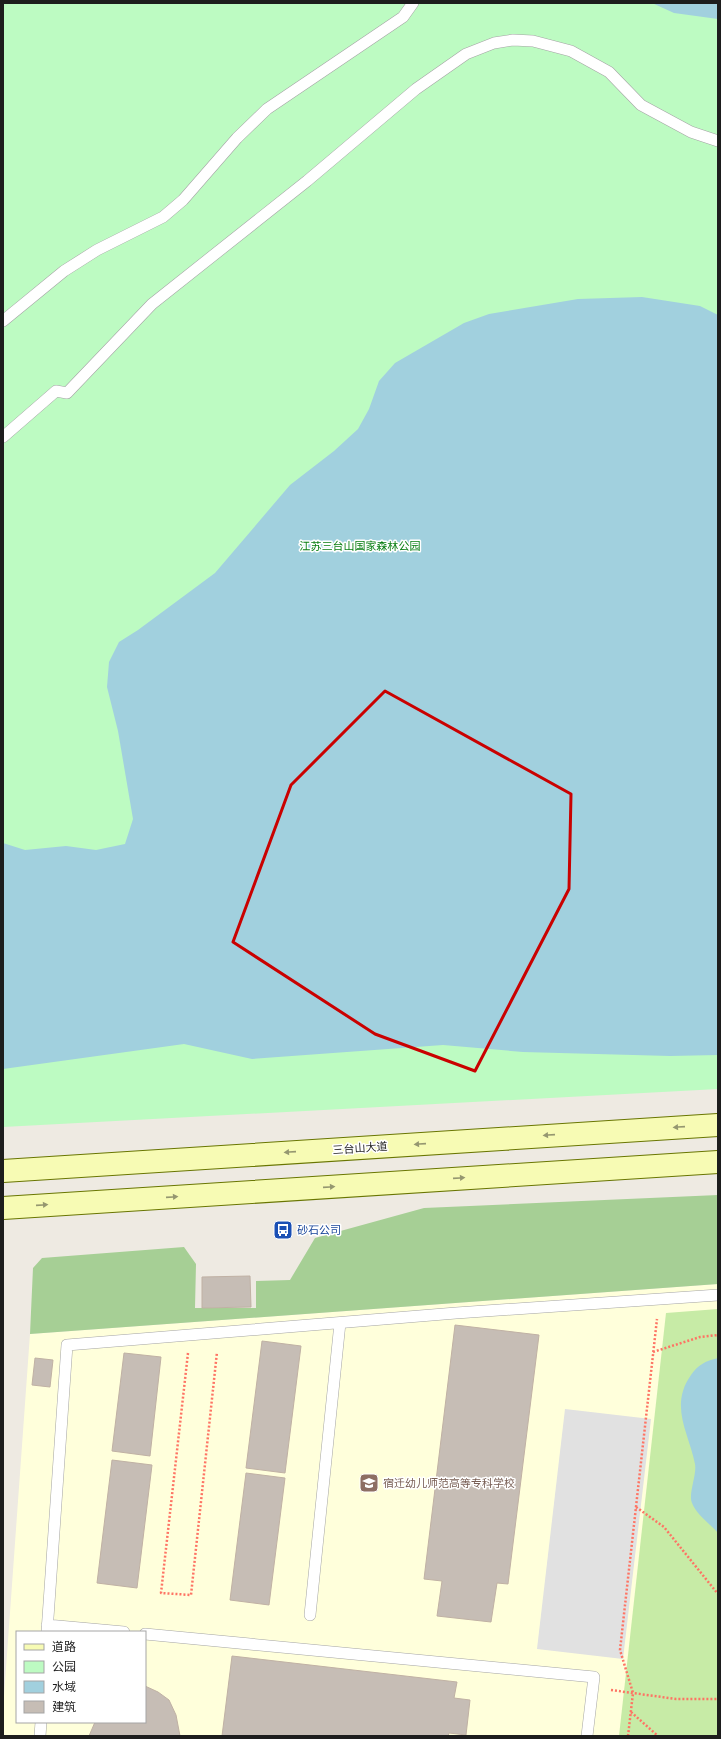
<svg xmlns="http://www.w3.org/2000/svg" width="721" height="1739" font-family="Helvetica,'Noto Sans SC',sans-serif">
<rect width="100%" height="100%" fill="#eeeae2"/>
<path fill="#ffffdb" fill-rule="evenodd" d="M718 1284V1736H3V1710L30 1334ZM17 1632H145V1722H17Z"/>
<path fill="#c7eba6" d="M718 1309V1736H619L666 1313Z"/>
<path fill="#a6cf95" d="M718 1195V1284L30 1334 33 1268 42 1258 184 1247 196 1264 195 1308H256V1281L290 1280 315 1238 424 1208Z"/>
<path fill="#bdfbc2" d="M3 3H718V1089L3 1127Z"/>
<path fill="#e1e1e1" d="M565 1409 651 1419 623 1659 537 1649Z"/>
<path fill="#a1d0de" d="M652 3H718V19L674 13Z
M642 297 700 306 718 315V1055L670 1056 523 1052 443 1045 252 1059 184 1044 3 1069V843L25 850 66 846 96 850 125 844 133 819 118 731 107 687 109 662 119 642 138 630 215 573 290 485 334 451 358 429 369 409 379 381 395 363 464 323 489 314 578 299Z
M718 1358V1533C710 1524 696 1514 692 1503 688 1494 697 1475 695 1464 689 1433 669 1406 691 1375 698 1365 705 1361 718 1358Z"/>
<path fill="#c6bdb5" stroke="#c0b1a4" d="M250 1276 251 1307 202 1308V1277Z
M455 1325 539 1335 508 1584 497 1583 491 1622 437 1616 442 1581 424 1579Z
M262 1341 301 1346 285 1473 246 1468Z
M124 1353 161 1357 150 1456 112 1451Z
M35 1358 53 1360 50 1387 32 1385Z
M112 1460 152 1465 137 1588 97 1583Z
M246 1473 285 1478 269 1605 230 1600Z
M232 1656 457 1682 454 1698 470 1700 466 1735 449 1733 448 1736H222Z
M145 1686 158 1692 169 1700 176 1715 180 1736H89L95 1722H145Z"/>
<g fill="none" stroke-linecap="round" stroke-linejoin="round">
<defs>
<path id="service" d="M3 321 64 271 97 250 163 217 183 200 237 138 267 109 403 17 413 3
M3 437 56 391 67 393 152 304 307 181 416 89 466 54 494 43 513 40 533 41 571 51 609 72 641 105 691 132 718 141
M310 1615 340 1323
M47 1625 124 1632
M47 1632 67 1345 456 1313 718 1295
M145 1634 594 1677 587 1736
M40 1736 41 1722"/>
<path id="secondary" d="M3 1171 718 1125
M3 1208 718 1162"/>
</defs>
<use href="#service" stroke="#a4a4a4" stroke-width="12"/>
<use href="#secondary" stroke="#697602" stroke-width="24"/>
<path stroke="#fe7464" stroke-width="2.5" stroke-dasharray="2 2" stroke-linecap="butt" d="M653 1352 700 1337 718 1335
M188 1353 161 1593 191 1595 217 1352
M636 1507 664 1527 718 1594
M611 1690 676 1699H718
M631 1712 658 1736
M628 1736 633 1693 620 1650 657 1319"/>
<use href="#service" stroke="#fff" stroke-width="11"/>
<use href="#secondary" stroke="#f7fbb4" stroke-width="22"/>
</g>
<defs><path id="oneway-solid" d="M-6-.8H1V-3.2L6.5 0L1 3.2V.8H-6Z"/></defs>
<g fill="#959770">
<use href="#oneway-solid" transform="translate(679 1127) rotate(176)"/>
<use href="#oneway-solid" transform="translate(549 1135) rotate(176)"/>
<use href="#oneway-solid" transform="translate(420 1144) rotate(176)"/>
<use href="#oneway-solid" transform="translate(290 1152) rotate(176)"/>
<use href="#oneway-solid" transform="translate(459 1178) rotate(-4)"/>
<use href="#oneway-solid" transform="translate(329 1187) rotate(-4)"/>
<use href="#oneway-solid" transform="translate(172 1197) rotate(-4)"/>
<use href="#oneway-solid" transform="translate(42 1205) rotate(-4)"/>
</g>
<path fill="none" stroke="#ca0100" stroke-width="3" stroke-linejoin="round" d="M385 691 571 794 569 889 475 1071 375 1034 233 942 291 785Z"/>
<defs>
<symbol id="bus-square" viewBox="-11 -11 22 22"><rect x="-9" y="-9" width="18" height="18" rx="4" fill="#1a4fb4" stroke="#fff"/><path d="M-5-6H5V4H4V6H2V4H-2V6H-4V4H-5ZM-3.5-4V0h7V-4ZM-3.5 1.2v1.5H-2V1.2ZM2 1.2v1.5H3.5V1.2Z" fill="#fff"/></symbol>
<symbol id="university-square" viewBox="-11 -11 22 22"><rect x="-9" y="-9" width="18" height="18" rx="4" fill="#8d6e63" stroke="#fff"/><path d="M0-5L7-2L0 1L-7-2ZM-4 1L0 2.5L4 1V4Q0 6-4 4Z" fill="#fff"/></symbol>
</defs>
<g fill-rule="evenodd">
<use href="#bus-square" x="272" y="1219" width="22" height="22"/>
<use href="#university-square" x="358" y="1472" width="22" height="22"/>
</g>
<g text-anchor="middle" stroke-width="3" stroke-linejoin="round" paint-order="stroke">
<g font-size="11" fill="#087e12" stroke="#fff">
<text x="360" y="550">江苏三台山国家森林公园</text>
</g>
<g font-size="11" fill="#1d1d1d" stroke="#fff">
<text transform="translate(360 1148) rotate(-4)" y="4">三台山大道</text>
</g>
<g font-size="11" fill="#164399" stroke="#fff" text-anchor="start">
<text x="297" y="1234">砂石公司</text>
</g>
<g font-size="11" fill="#785e54" stroke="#fff" text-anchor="start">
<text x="383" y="1487">宿迁幼儿师范高等专科学校</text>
</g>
</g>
<rect width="721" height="1739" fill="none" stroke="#1d1d1d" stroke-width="8"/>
<rect x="16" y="1631" width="130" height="92" fill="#ffffff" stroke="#a5a5a5"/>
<rect x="24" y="1644" width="20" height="6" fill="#f7fbb4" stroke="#a5a5a5"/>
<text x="52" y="1651" font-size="12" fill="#1d1d1d">道路</text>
<rect x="24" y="1661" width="20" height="12" fill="#bdfbc2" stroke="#a5a5a5"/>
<text x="52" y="1671" font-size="12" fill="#1d1d1d">公园</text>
<rect x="24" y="1681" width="20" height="12" fill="#a1d0de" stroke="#a5a5a5"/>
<text x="52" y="1691" font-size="12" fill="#1d1d1d">水域</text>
<rect x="24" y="1701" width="20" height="12" fill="#c6bdb5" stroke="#a5a5a5"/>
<text x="52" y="1711" font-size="12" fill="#1d1d1d">建筑</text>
</svg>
